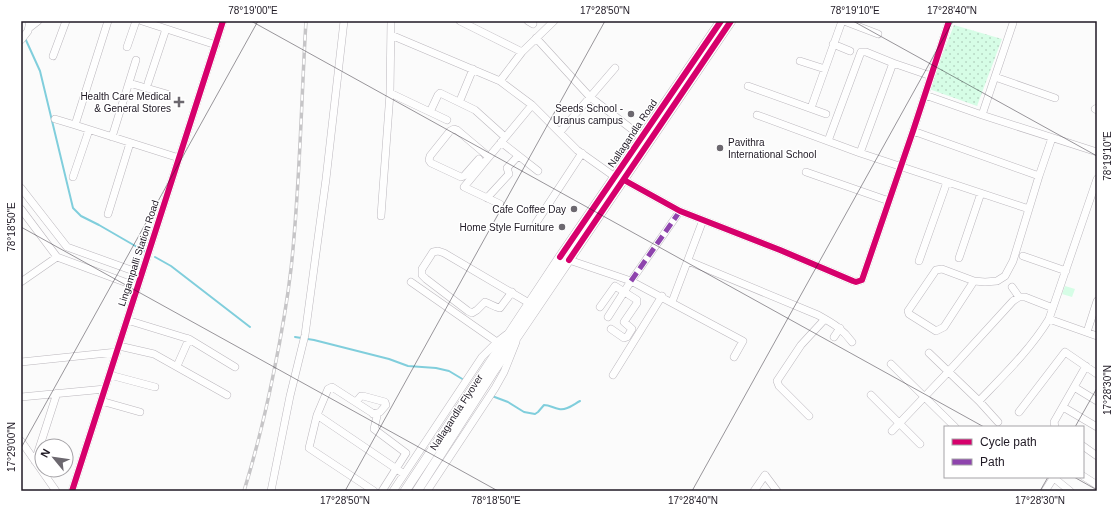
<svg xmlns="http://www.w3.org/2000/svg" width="1118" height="512" font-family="Helvetica,sans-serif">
<defs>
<pattern id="grass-dots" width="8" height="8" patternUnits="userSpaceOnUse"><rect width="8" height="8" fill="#d6fde6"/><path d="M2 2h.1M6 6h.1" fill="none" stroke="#b7d8c5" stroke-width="1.8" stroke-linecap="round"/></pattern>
</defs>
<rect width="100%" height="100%" fill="#fbfbfb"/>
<path fill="url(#grass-dots)" d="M954 25 1002 39 977 106 929 89Z"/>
<path fill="#d6fde6" d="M1065 286 1075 289 1072 297 1062 294Z"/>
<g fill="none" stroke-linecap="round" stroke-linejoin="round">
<path stroke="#80cedc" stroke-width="2" d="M25 38 40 71 73 208 81 216 99 225 144 251
M155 257 171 266 250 327
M295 337 314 340 389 359 408 366 436 368 449 371 464 380
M492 396 508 402 524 412 535 414 538 412 544 405C550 405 553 408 559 409 566 411 574 404 580 401"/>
<defs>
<path id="minor" d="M108 21 75 125 179 158
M142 21 216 45
M460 21 522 52 554 21
M528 21 533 24
M844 21 878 34
M29 28 38 21
M391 35 500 81 532 105 577 150 615 177
M536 38 590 97 642 137
M21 40 28 31 30 21
M833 44 850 51
M127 47 136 21
M53 56 66 21
M800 61 825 69
M995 77 1055 98
M500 81 522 52
M129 83 167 94
M148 83 166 29
M748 86 826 114
M390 93 447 120
M925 95 982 115 1097 152
M461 98 473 69
M811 108 842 21
M1097 108 1095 109 1097 110
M430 112 438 95 440 93 475 110 505 137
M757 115 860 153 1029 209
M982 115 1013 23
M55 119 75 125
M913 131 1039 176
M560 132 615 68
M112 137 136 60
M828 141 861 52H866L893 63 931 76
M501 142 538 171
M860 153 893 63
M479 159 464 176 461 177 431 163 429 160 430 156 450 131 454 129 457 130 489 157
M806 172 889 201
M73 177 89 130
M624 180 680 211 780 250 853 281 856 282 862 280 913 131 949 21
M21 188 67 247 142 274
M487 198 509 174 507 168 518 156
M500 204 464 187 532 105
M21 209 57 257 138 287
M108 214 130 143
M381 216 390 93 391 21
M536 223 582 153
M1023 256 1066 271
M959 258 981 193
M569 260 631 281 743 341 734 357
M688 261 818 315C832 323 842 328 852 342
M919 261 947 182
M974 281 944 327 936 331 909 314 908 311 936 270 942 269 974 281 985 282 997 281 1005 276 1013 261 1039 176 1052 138
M21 282 57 257
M411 282 497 342
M1012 287 1019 297
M512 292 500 308C494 307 491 304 485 302L477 310 472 313 468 311 426 279 422 275V269L433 252 438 251 444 253 529 303
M672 302 703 220
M600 307 615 286 637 300V303L624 322 632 329 627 337 624 338 611 329
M608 317 631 281 680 211
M1049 319 1097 336
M127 320 189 339 235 367
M1087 332 1097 301
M834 337 840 328
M119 346 154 354 227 395
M929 353 979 401 998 422
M21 362 117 352
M891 364 955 427
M177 366 189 339
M110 375 155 387
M613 375 662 296
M1074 387 1097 401
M871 395 920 444
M21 397 105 389
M101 401 140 412
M979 401C1004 375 1030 350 1049 319L1097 179
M356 402 361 396H363L385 402 386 405 380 412 373 414
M1063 407 1097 427
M1019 412 1065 352 1097 374
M317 415 328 389 332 387 377 416 374 429 406 453 382 491
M809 416 779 386 777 381 801 345 825 319
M1055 427 1054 422 1086 366
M892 431 949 371 1013 301 1019 297H1025L1053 308
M21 441 56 491
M1083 446 1097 456
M35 461 57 393
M1083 476 1097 485
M1054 478 1070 491
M72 491 223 21
M271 491 290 396 305 335 326 179 344 21
M374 491 309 448 317 415 404 474
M393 491 482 357 497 342 506 335
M427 491 495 388 504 372 516 342
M754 491 765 475 777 491
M1045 491 1054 477"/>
<path id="major" d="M405 491 560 257 721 21
M417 491 493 372 731 21"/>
</defs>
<use href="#minor" stroke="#bbb7bd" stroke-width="8"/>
<use href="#major" stroke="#bbb7bd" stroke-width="10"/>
<use href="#minor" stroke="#fefefe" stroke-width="7"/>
<use href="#major" stroke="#fefefe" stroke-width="9"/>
<defs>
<path id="rail" d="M244 491C256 452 266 411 274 371 281 337 287 303 291 269 300 187 301 104 306 21"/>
</defs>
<use href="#rail" stroke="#c6c5c7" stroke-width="3.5"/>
<use href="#rail" stroke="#fff" stroke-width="2" stroke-dasharray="6" stroke-linecap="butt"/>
<path stroke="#8e44ad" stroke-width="5" stroke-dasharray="10 5" stroke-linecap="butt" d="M631 281 680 211"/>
<defs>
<path id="cycleway" d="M624 180 680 211 780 250 853 281 856 282 862 280 913 131 949 21
M560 257 721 21
M569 260 731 21
M72 491 223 21"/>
</defs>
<use href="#cycleway" stroke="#fff" stroke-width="8"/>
<use href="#cycleway" stroke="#d6006c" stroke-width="6"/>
</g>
<path fill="none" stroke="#1f1924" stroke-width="1" stroke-opacity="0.45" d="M251 21 984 427M853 21 1097 156M21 227 498 491M1075 427 1097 388M21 448 258 21M1074 477 1097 490M345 491 605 21M692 491 953 21M1040 491 1048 477"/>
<g fill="#6c686f" stroke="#fff" stroke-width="1.5">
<path d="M177 96h4v4h4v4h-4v4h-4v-4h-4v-4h4z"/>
<circle cx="631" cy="114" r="4"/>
<circle cx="720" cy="148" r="4"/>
<circle cx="574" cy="209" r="4"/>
<circle cx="562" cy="227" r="4"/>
</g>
<g text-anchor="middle" stroke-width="3" stroke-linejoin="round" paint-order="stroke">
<g font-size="10" fill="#1f1924" stroke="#fff" text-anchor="end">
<text x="171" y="100">Health Care Medical<tspan x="171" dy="12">&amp; General Stores</tspan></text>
<text x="623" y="112">Seeds School -<tspan x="623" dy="12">Uranus campus</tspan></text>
<text x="728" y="146" text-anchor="start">Pavithra<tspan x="728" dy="12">International School</tspan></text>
<text x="566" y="213">Cafe Coffee Day</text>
<text x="554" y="231">Home Style Furniture</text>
</g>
<g font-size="10" fill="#1f1924" stroke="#fff">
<text transform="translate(632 133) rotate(-56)" y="4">Nallagandla Road</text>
<text transform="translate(138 253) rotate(-72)" y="4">Lingampalli Station Road</text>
<text transform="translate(456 412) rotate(-57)" y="4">Nallagandla Flyover</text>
</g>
</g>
<rect width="1118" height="512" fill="none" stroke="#ffffff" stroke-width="44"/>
<rect x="944" y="426" width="140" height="52" fill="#ffffff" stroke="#a5a3a7"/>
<rect x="952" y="439" width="20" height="6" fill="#d6006c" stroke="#a5a3a7"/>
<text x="980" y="446" font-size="12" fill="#1f1924">Cycle path</text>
<rect x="952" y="459" width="20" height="6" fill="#8e44ad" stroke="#a5a3a7"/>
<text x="980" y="466" font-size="12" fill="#1f1924">Path</text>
<g transform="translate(54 458) rotate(299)"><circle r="19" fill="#ffffff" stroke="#a5a3a7"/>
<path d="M0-3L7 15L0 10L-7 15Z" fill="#6c686f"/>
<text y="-6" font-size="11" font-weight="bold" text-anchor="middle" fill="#1f1924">N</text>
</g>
<rect x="22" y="22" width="1074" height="468" fill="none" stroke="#1f1924" stroke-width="1.5"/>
<g font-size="10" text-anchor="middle" fill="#1f1924">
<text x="253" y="14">78°19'00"E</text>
<text x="605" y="14">17°28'50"N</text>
<text x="855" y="14">78°19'10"E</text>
<text x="952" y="14">17°28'40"N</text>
<text transform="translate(1107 156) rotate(-90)" y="4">78°19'10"E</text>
<text transform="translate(11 227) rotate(-90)" y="4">78°18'50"E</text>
<text transform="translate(1107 390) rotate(-90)" y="4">17°28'30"N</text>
<text transform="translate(11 447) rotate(-90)" y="4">17°29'00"N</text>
<text x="345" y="504">17°28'50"N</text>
<text x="496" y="504">78°18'50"E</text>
<text x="693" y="504">17°28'40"N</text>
<text x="1040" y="504">17°28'30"N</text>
</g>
</svg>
